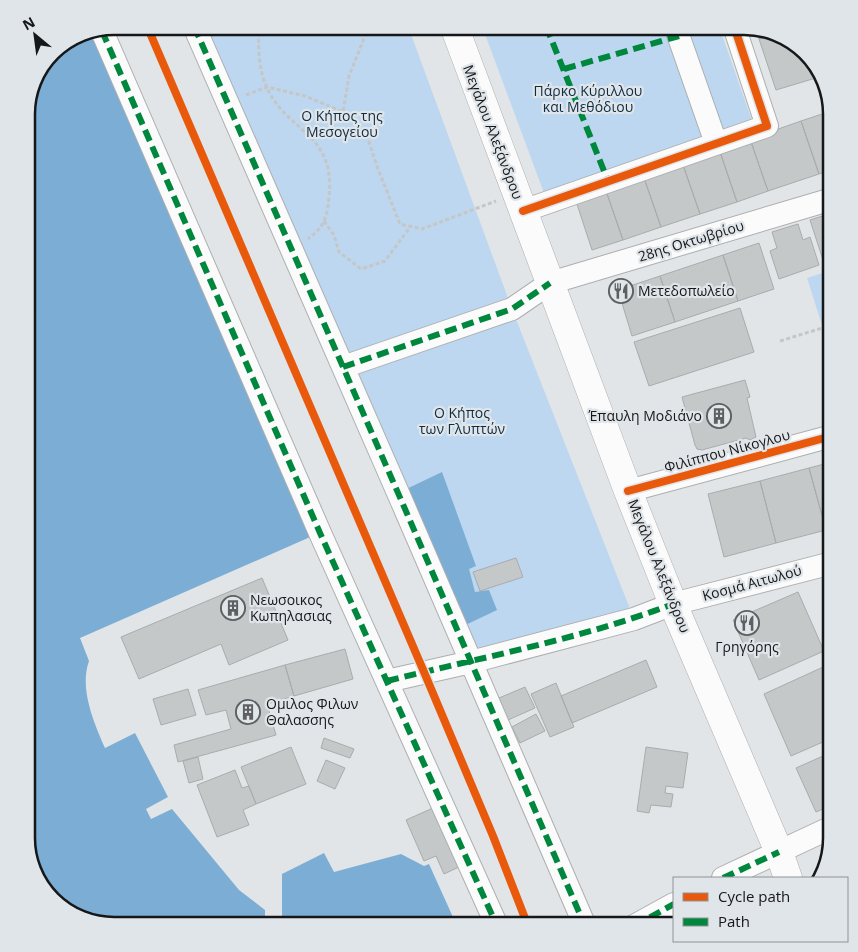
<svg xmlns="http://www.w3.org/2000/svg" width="858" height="952" font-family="'Open Sans',sans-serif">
<rect width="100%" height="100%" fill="#e2e5e7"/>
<path fill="#bcd7ef" d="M194 26H408L512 309 634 619 471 662Z
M482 26H719L752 121 544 193Z
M832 270V322L822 325 807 278Z"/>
<path fill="#7cadd4" d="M99 32 317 534 80 638 89 661C79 688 94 723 105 748L135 733 168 797 146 809 151 819 172 809 239 890 265 910H282V874L324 853 334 872 401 854 424 866 429 864 457 926H114L75 917 45 892 26 838V108L35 75 56 48Z
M442 472 476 566 469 569 475 592 489 590 497 610 457 629 398 493Z"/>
<path fill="#e2e5e7" d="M265 910H282V926H265Z"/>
<path fill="#c5c8c9" stroke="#a9abad" d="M756 28 776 34 759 39Z
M776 34 783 35 813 60 819 77 776 90 759 39Z
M831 111 832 169 819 174 801 121Z
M801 121 819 174 768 191 750 139Z
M750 139 768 191 737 202 719 149Z
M719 149 737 202 700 214 682 162Z
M682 162 700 214 661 227 643 175Z
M643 175 661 227 623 240 605 188Z
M605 188 623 240 592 250 575 198Z
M832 213V263L825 266 810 220Z
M798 224 803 240 810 237 819 265 779 279 770 251 777 248 772 232Z
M759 243 774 289 738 301 723 255Z
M723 255 738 301 675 322 660 276Z
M660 276 675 322 632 336 618 290Z
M740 308 754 352 649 386 634 342Z
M832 343V365L829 366 823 346Z
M745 380 750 397 747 398 756 437 750 440 746 438 702 450 697 449 695 445 682 397Z
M832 462V528L826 530 809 468Z
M809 468 826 530 776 543 760 481Z
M760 481 776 543 724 557 708 494Z
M516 558 523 577 480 591 473 572Z
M262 578 288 640 229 665 221 644 139 679 121 637Z
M798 592 824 651 759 680 733 620Z
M345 649 353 679 294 696 285 665Z
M646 660 657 687 572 723 561 696Z
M832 663V738L791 756 764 694Z
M285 665 294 696 267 704 276 735 178 762 174 745 231 729 226 710 206 715 198 690Z
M556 683 574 727 550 737 531 694Z
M525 687 535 708 508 720 499 698Z
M188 689 196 715 161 725 153 699Z
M536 714 545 731 520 743 512 727Z
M324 738 354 749 350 758 321 748Z
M291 747 306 784 256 804 241 767Z
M646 747 688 753 683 788 666 786 665 793 673 794 671 807 651 805 649 813 637 811Z
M832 752V805L816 812 796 768Z
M198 757 203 779 189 783 183 761Z
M326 760 345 768 335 789 317 781Z
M235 770 242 788 249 786 256 804 243 810 249 825 217 837 197 785Z
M433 808 459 867 444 874 436 856 424 861 406 820Z"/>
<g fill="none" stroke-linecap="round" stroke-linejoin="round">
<defs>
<path id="minor" d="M194 26 402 502 585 926
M675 26 716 143
M102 31 320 533 497 926
M523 211 767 126 734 26
M343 367 512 309 550 283 832 199
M628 491 832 436
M387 681 471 662 634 619 673 604 832 563
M723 878 832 827
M634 926 674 904"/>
<path id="major" d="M454 26 628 491 673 604 779 852 788 878"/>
</defs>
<use href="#minor" stroke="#acafb0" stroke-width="24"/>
<use href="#major" stroke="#acafb0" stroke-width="29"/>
<path stroke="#c5c6c6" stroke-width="3" stroke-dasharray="4 2.5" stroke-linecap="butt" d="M260 26C257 40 259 69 265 83 284 133 336 130 329 197 327 217 325 226 308 239
M246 95 267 87 305 96 343 112 349 76 369 26
M343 112 367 136 378 169 400 224 422 229 496 201
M324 221 334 235 339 252 361 269 385 261 411 226
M780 341 832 325"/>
<use href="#minor" stroke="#fbfbfb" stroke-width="22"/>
<use href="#major" stroke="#fbfbfb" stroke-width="28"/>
<path stroke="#00873e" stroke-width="6" stroke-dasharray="12 6" stroke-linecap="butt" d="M194 26 402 502 585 926
M546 26 608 181
M102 31 320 533 497 926
M564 69 679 36
M343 367 512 309 550 283
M387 681C483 657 581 639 673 604
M723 878 779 852
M634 926 674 904"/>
<defs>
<path id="cycleway" d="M147 26 424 672 493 836 528 926
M523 211 767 126 734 26
M628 491 832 436"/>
</defs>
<use href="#cycleway" stroke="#e0e5e9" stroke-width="11"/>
<use href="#cycleway" stroke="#e8590c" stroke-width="8"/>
</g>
<defs>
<symbol id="restaurant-ring" viewBox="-11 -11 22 22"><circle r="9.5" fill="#e0e5e9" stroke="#5d5f61" stroke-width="1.5"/><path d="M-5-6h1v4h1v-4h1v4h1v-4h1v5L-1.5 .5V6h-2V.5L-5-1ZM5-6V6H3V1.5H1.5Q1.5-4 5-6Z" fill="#5d5f61"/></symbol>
<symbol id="building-ring" viewBox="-11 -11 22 22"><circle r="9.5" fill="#e0e5e9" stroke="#5d5f61" stroke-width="1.5"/><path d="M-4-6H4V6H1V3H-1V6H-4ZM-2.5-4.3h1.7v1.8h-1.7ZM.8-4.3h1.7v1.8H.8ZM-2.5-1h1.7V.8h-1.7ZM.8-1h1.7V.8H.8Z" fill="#5d5f61"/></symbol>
</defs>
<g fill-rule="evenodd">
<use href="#restaurant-ring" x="607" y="277" width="28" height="28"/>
<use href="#building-ring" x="705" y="402" width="28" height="28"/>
<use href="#building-ring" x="219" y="594" width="28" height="28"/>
<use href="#restaurant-ring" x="733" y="609" width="28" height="28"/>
<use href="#building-ring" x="234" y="698" width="28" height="28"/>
</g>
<g text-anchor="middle" stroke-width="4.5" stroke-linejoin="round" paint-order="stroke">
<g font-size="14" fill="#0f2c43" stroke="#e0e5e9">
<text x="588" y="96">Πάρκο Κύριλλου<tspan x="588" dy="16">και Μεθόδιου</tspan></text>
<text x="342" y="121">Ο Κήπος της<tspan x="342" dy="16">Μεσογείου</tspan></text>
<text x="462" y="418">Ο Κήπος<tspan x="462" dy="16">των Γλυπτών</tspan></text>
</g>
<g font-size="14" fill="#161719" stroke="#e0e5e9">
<text transform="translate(493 132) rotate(69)" y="5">Μεγάλου Αλεξάνδρου</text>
<text transform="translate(691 241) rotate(-17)" y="5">28ης Οκτωβρίου</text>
<text transform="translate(727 451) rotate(-15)" y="5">Φιλίππου Νίκογλου</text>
<text transform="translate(659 566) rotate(68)" y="5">Μεγάλου Αλεξάνδρου</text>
<text transform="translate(752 583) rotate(-15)" y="5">Κοσμά Αιτωλού</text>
</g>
<g font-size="14" fill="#161719" stroke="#e0e5e9" text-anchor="start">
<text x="638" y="296">Μετεδοπωλείο</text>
<text x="702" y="421" text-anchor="end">Έπαυλη Μοδιάνο</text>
<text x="250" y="605">Νεωσοικος<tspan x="250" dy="16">Κωπηλασιας</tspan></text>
<text x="747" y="652" text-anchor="middle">Γρηγόρης</text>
<text x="266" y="709">Ομιλος Φιλων<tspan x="266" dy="16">Θαλασσης</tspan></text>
</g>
</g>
<path d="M0 0H858V952H0ZM114 35H744A79 79 0 0 1 823 114V838A79 79 0 0 1 744 917H114A79 79 0 0 1 35 838V114A79 79 0 0 1 114 35Z" fill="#e0e5e9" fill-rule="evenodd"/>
<path fill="none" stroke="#161719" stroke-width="2.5" d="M114 35H744A79 79 0 0 1 823 114V838A79 79 0 0 1 744 917H114A79 79 0 0 1 35 838V114A79 79 0 0 1 114 35Z"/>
<rect x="673" y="877" width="175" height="65" fill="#e0e5e9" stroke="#8f9396"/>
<rect x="683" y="893" width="25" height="8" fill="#e8590c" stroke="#8f9396"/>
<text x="718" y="902" font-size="15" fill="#161719">Cycle path</text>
<rect x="683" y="918" width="25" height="8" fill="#00873e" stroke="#8f9396"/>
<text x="718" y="927" font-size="15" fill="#161719">Path</text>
<g transform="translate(35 35) rotate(331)" stroke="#e0e5e9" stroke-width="4" paint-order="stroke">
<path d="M0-4L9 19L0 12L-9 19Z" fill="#161719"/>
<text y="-8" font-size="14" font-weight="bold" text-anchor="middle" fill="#161719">N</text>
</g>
</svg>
